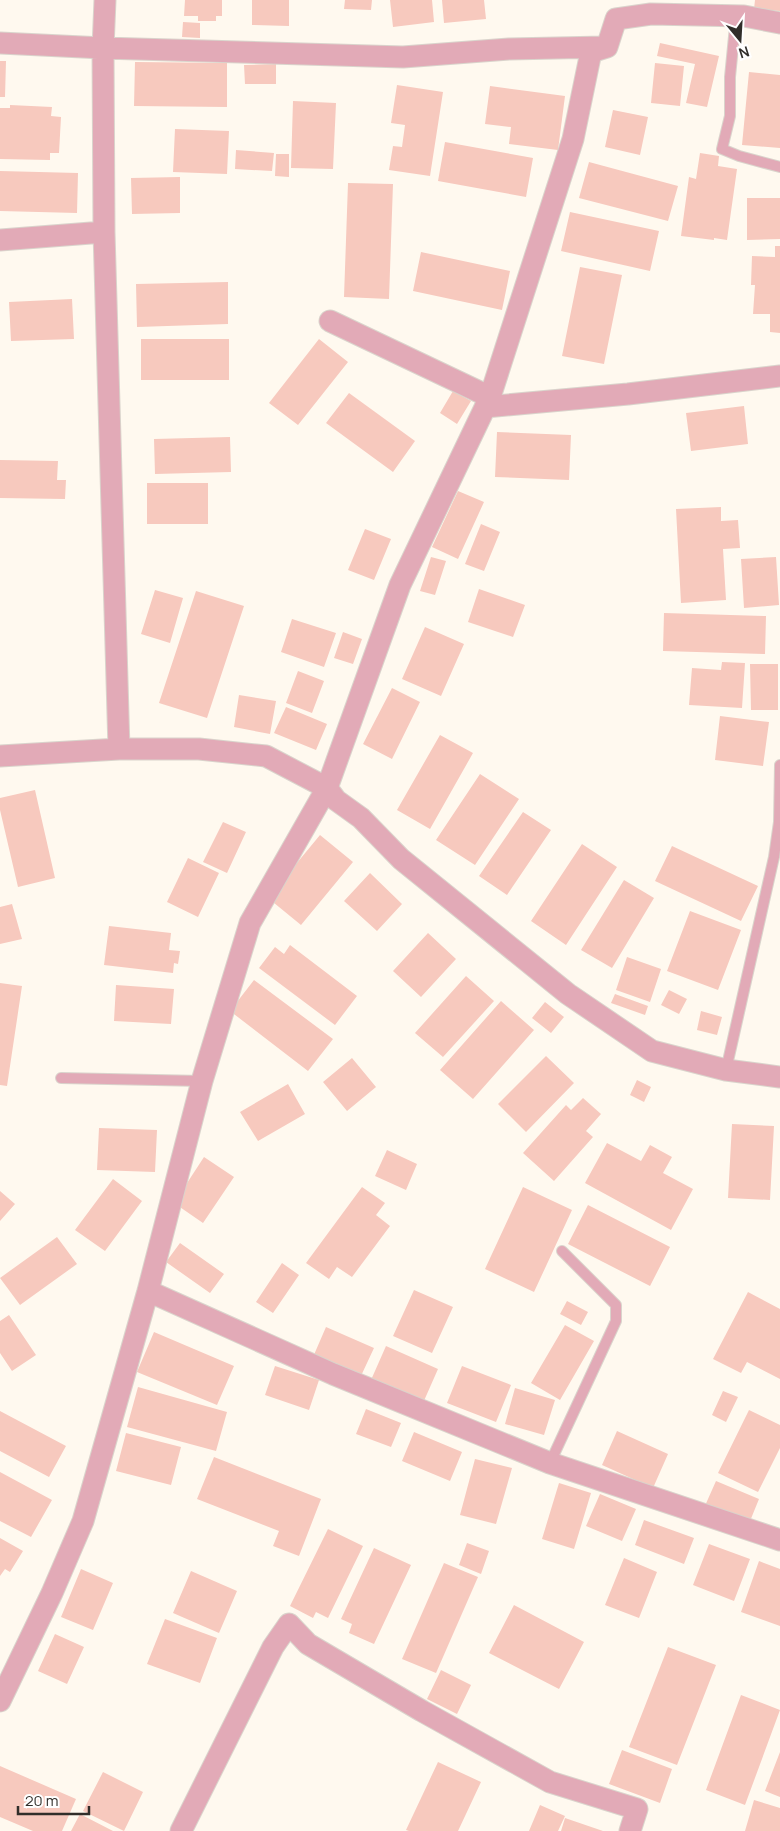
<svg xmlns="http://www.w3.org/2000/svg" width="780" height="1831" font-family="Manrope,sans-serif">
<rect width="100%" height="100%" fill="#fff9ef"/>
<path fill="#f7c9be" d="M185 0H222V16H216V21H198V16H184Z
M252 0H289V26L252 25Z
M345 0H372L371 10 344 9Z
M390 0H432L434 22 393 27Z
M442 0H484L486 19 444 23Z
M755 0H780V11L754 9Z
M183 22 200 23V38L182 37Z
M660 43 719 56 707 107 686 103 695 64 657 56Z
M0 61H6L5 97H0Z
M135 62 227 63V107L134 106Z
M655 63 684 66 680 106 651 103Z
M276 64V84H245L244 65Z
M749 72 780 75V148L742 145Z
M397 85 443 92 430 176 389 170 393 146 402 147 405 125 391 123Z
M490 86 565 96 558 150 509 144 511 127 485 124Z
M293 101 336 103 333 169 291 168Z
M10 105 52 107 51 116 61 117 59 153H50V160L0 159V108H10Z
M613 110 648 117 640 155 605 147Z
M175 129 229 131 227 174 173 172Z
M445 142 533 158 526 197 438 181Z
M236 150 274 153 272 171 235 169Z
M700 153 719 156 718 166 737 169 727 240 714 238V240L681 236 689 177 696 179Z
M276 154H289V177L275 176Z
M589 162 678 186 668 221 579 198Z
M0 171 78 173 77 213 0 211Z
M180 177V213L132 214 131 178Z
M348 183 393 184 389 299 344 297Z
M747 198H780V239L747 240Z
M570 212 659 231 650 271 561 251Z
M775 246H780V333L770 332V314H753L755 285H751L752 256 775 257Z
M421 252 510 271 502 310 413 291Z
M580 267 622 275 604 364 562 356Z
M228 282V324L137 327 136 284Z
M72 299 74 339 11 341 9 302Z
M141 339H229V380H141Z
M319 339 348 362 298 425 269 403Z
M453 391 471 401 457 424 440 413Z
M349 393 415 441 393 472 326 423Z
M744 406 748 444 691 451 686 413Z
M497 432 571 435 569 480 495 477Z
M230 437 231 472 155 474 154 439Z
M0 460 58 461 57 480H66L65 499 0 498Z
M147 483H208V524H147Z
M458 491 484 502 458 559 432 547Z
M721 507V521L738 520 740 548 723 549 726 600 681 603 676 509Z
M481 524 500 532 484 571 465 564Z
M365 529 391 539 374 580 348 570Z
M431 557 446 561 435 595 420 591Z
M776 557 779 605 744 608 741 559Z
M479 589 525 605 513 637 468 622Z
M155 590 183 598 170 643 141 634Z
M196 591 244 606 207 718 159 703Z
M664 613 766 616 765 654 663 651Z
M292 619 336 633 324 667 281 652Z
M425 627 464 644 441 696 402 679Z
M343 632 362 639 353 664 334 658Z
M722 662 745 663 742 708 689 705 692 668 721 670Z
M750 664H778V710H751Z
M298 671 324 681 312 713 286 703Z
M392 688 420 702 392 759 363 744Z
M239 695 276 701 270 734 234 727Z
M286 707 327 724 316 750 274 733Z
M720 716 769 722 763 766 715 760Z
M440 735 473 753 430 829 397 810Z
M480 774 519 799 475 865 436 840Z
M35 790 55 878 18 887 0 810V798Z
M523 812 551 830 507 895 479 876Z
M223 822 246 832 227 873 203 862Z
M320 835 353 862 301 925 268 898Z
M582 844 617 867 566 945 531 921Z
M672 846 758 886 741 921 655 881Z
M188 858 219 873 198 917 167 902Z
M370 873 402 904 377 931 344 901Z
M624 880 654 898 612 968 581 950Z
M12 904 22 939 0 944V907Z
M690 911 741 930 718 990 667 971Z
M109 926 171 933 169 950 180 951 178 964 174 963 173 973 104 965Z
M428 933 456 959 421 997 393 971Z
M290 945 357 996 335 1025 259 968 275 947 284 954Z
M627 957 661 969 650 1002 616 990Z
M466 976 494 1001 443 1057 415 1033Z
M254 980 333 1039 308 1071 230 1011Z
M0 983 22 986 7 1086 0 1085Z
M116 985 174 989 171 1024 114 1021Z
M669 990 687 999 679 1014 661 1005Z
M615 994 648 1006 645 1015 611 1003Z
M501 1001 534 1030 473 1099 440 1070Z
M545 1002 564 1017 551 1033 532 1018Z
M701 1011 722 1017 717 1035 697 1030Z
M546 1056 574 1083 526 1132 498 1104Z
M352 1058 376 1087 347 1111 323 1082Z
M637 1080 651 1087 644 1102 630 1095Z
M288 1084 305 1114 258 1141 240 1112Z
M583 1098 601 1114 586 1131 593 1137 554 1181 523 1153 566 1105 571 1110Z
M732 1124 774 1126 770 1200 728 1198Z
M99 1128 157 1130 155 1172 97 1170Z
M607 1143 641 1161 650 1145 672 1157 663 1173 693 1189 671 1230 585 1183Z
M387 1150 417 1164 406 1190 375 1176Z
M204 1157 234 1177 203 1223 174 1203Z
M113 1179 142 1201 105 1251 75 1230Z
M362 1187 385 1203 376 1215 390 1226 352 1277 337 1267 329 1279 306 1263Z
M523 1187 572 1210 534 1292 485 1269Z
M0 1191 15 1204 0 1221Z
M588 1205 670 1247 650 1286 568 1244Z
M57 1237 77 1264 20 1305 0 1278Z
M180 1243 224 1274 210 1293 166 1262Z
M282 1263 299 1275 273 1313 256 1302Z
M414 1290 453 1307 432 1353 393 1336Z
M748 1292 780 1309V1379L747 1362 741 1373 713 1359Z
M567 1301 588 1312 581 1325 560 1314Z
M9 1315 36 1355 12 1371 0 1353V1321Z
M565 1325 594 1341 560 1400 531 1383Z
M326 1327 374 1348 360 1378 313 1357Z
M154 1332 234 1366 217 1405 137 1372Z
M386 1346 438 1369 423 1403 371 1380Z
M275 1366 319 1380 309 1410 265 1395Z
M462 1366 511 1385 496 1422 447 1403Z
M138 1387 227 1412 216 1451 127 1427Z
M515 1388 555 1400 544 1435 505 1424Z
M723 1391 738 1397 726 1422 712 1415Z
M366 1409 401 1423 391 1447 356 1434Z
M749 1410 780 1425V1448L758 1492 718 1473Z
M0 1411 66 1446 49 1477 0 1451Z
M617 1431 668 1454 653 1488 602 1465Z
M414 1432 462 1452 450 1481 402 1461Z
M126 1433 181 1447 171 1485 116 1471Z
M214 1457 321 1499 299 1556 273 1546 279 1531 197 1499Z
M475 1459 512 1468 496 1524 460 1515Z
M0 1472 52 1500 31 1537 0 1521Z
M716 1481 759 1499 748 1526 704 1508Z
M559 1483 591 1493 574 1549 542 1539Z
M600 1494 636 1509 622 1541 586 1526Z
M644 1520 694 1538 684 1564 635 1545Z
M328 1529 363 1546 328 1618 316 1612 313 1618 290 1606Z
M0 1538 23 1551 10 1572 5 1569 0 1576Z
M467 1543 489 1551 481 1574 459 1565Z
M709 1544 750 1559 734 1601 693 1585Z
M374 1548 411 1565 374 1644 349 1633 352 1624 341 1619Z
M624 1558 657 1572 639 1618 605 1605Z
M759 1561 780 1569V1626L741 1612Z
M444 1563 478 1577 436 1673 402 1659Z
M81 1569 113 1583 93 1630 61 1617Z
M191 1571 237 1591 219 1633 173 1613Z
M514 1605 584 1642 559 1689 489 1653Z
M165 1619 217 1638 200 1683 147 1664Z
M55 1634 84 1647 67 1684 38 1671Z
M668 1647 716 1665 677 1765 629 1747Z
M441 1670 471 1685 457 1714 427 1699Z
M741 1695 780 1710 745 1805 706 1790Z
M622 1750 672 1769 660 1803 609 1784Z
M780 1752V1797L765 1791Z
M438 1762 481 1782 458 1831H409L406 1830Z
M0 1766 76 1799 62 1831H33L0 1817Z
M103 1772 143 1792 124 1831 83 1811Z
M754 1800 780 1808V1831H745Z
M540 1805 565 1816 558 1831H529Z
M80 1814 113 1831H71Z
M565 1818 603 1831H561Z"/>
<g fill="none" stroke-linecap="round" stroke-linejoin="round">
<defs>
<path id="lane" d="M736 16 730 77V116L722 149 739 156 780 167
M726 1070 774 857 779 822 780 765
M61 1078 202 1081
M550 1463 616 1321V1305L562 1251"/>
<path id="street" d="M105 0 103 48 104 232 119 749
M0 43 103 48 403 57 509 49 604 47
M0 240 104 232
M330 321 490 397
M485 407 628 394 780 376
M0 756 119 749H199L266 756 327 788 336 800 361 818 401 859 568 994 652 1051 726 1070 780 1077
M148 1291 333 1374 550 1463 780 1540
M0 1701 52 1593 83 1521 148 1291 202 1081 250 923 327 788 400 585 490 397 573 139 591 52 607 47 616 19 651 14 744 16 780 23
M181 1831 273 1647 289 1624 308 1644 422 1711 550 1782 637 1809 630 1831"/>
</defs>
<use href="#lane" stroke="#dad4cc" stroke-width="12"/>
<use href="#street" stroke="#dad4cc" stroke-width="23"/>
<use href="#lane" stroke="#e2aab7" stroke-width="10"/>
<use href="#street" stroke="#e2aab7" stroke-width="21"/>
</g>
<g transform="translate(740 40) rotate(162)" stroke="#ffffff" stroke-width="4" paint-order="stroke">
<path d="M0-4L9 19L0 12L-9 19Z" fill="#312e2a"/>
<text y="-8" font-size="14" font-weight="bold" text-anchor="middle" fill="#312e2a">N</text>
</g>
<path d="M18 1806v8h71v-8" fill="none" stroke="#312e2a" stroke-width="2.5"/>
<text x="25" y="1806" font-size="15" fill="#312e2a" stroke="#ffffff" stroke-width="4" paint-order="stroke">20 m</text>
</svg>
